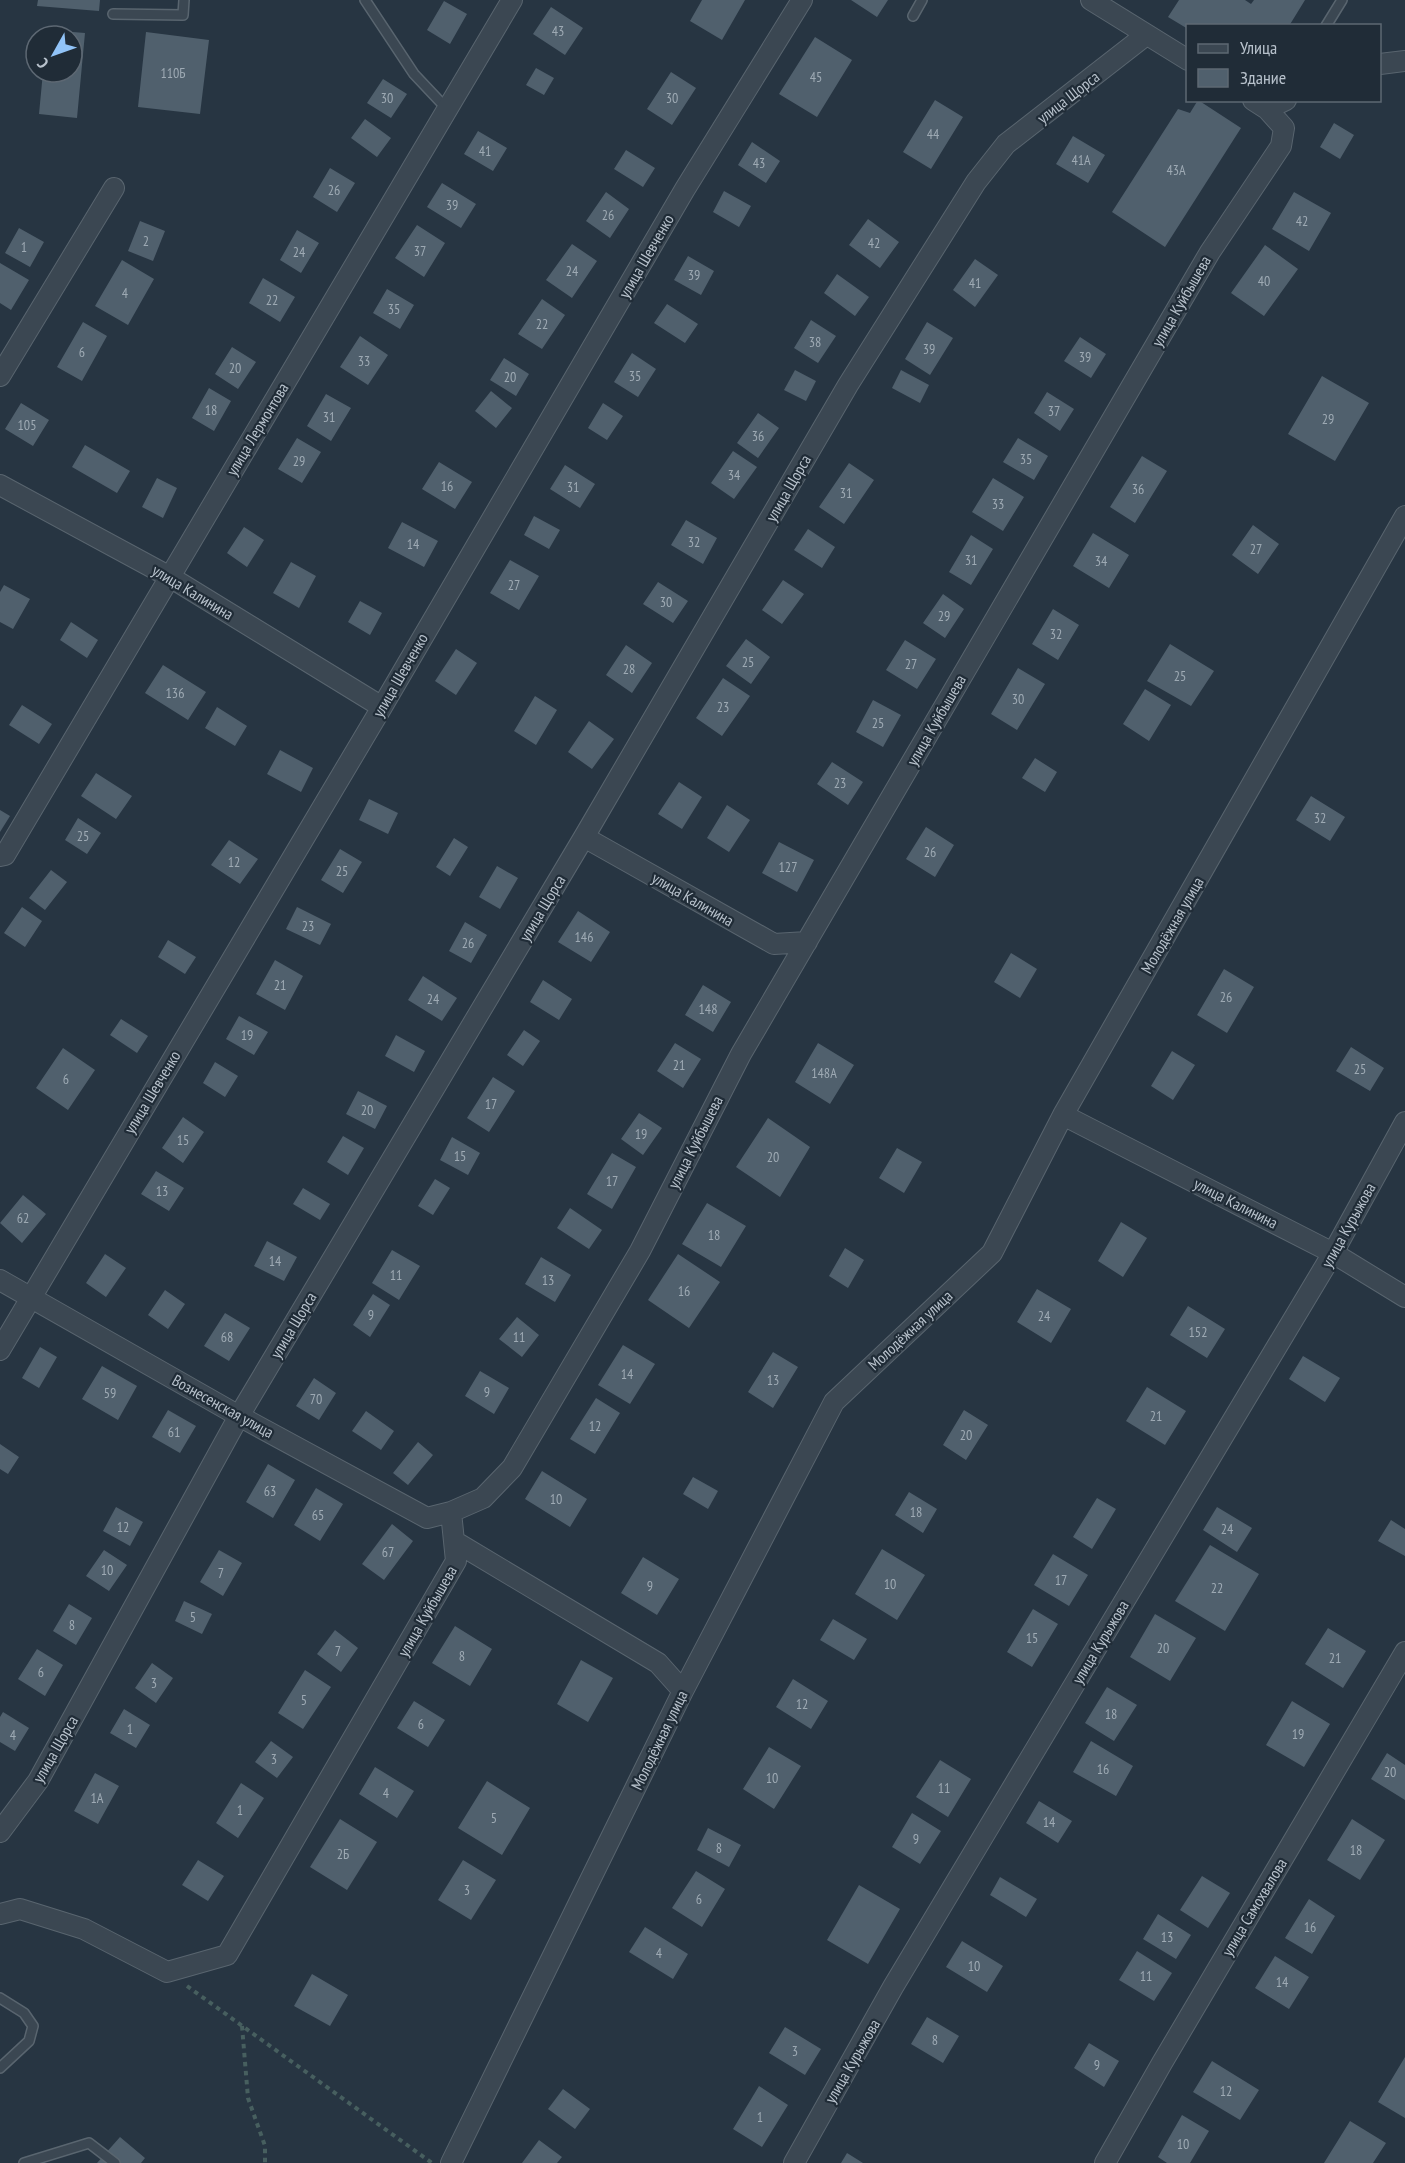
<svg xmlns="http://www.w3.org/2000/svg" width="1405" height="2163" font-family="'PT Sans Narrow',sans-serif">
<rect width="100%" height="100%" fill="#273542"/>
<path fill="#50606d" d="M38 0H100L99 11 37 6Z
M702 0H745L722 40 690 21Z
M851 0H888L877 17Z
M1179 0H1245L1251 4 1254 0H1305L1289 26H1188V29L1168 17Z
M444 1 467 14 450 44 427 30Z
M551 7 583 28 565 55 533 34Z
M48 30 85 33 77 118 39 114 43 72H72V36H47Z
M146 32 209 40 200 114 138 107Z
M815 37 852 60 817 117 779 94Z
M536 68 554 78 544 95 526 85Z
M671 72 696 88 672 125 647 109Z
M383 79 407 94 391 118 367 103Z
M935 100 963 117 931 169 903 152Z
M1198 100 1241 128 1165 247 1112 212 1178 109 1190 113Z
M365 119 391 138 377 157 351 138Z
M1334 123 1354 135 1340 159 1320 147Z
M478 131 507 148 493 171 464 154Z
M1073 136 1105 155 1088 183 1056 164Z
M752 142 780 161 766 183 738 165Z
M626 150 655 168 643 187 614 169Z
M330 168 355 183 337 212 313 197Z
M442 183 476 204 461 228 427 207Z
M724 191 751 206 739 227 713 212Z
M606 192 629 209 610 238 586 221Z
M1294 192 1331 213 1309 251 1272 229Z
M868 219 899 242 880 268 849 245Z
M140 221 165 231 153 261 128 251Z
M417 225 445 243 424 277 395 258Z
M19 228 44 242 30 267 5 253Z
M297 230 319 243 301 273 280 260Z
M572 244 597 261 572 298 546 280Z
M1265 245 1298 269 1264 316 1231 293Z
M688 256 714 271 701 295 674 280Z
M975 259 998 275 975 307 953 290Z
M122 260 154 279 128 325 95 306Z
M0 263 29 280 11 310 0 303Z
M837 274 869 297 855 316 824 293Z
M263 278 295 297 280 322 249 303Z
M387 289 414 305 400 329 373 313Z
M542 299 565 315 542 349 518 334Z
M667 304 698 324 685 343 654 323Z
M811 320 836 336 818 363 794 348Z
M83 322 107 336 82 381 57 367Z
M927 322 953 338 930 375 905 359Z
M360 336 388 355 368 385 340 367Z
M1080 337 1106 354 1091 378 1064 361Z
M232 347 256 362 238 389 215 374Z
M632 353 656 369 638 397 614 382Z
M504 358 529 374 516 396 490 380Z
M795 370 816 381 806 401 784 390Z
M901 370 929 385 920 403 892 388Z
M1322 376 1369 403 1335 461 1288 434Z
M209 388 231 401 214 431 192 418Z
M491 391 512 408 496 428 475 411Z
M1047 392 1074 409 1060 431 1034 413Z
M326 394 351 408 331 441 307 426Z
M21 403 49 420 33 446 5 429Z
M603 403 623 416 607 440 588 428Z
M758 413 779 428 758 458 737 443Z
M297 438 321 452 302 483 278 469Z
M1018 438 1048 456 1034 480 1003 462Z
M85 445 130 471 117 493 72 467Z
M733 451 757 467 734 499 711 483Z
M1142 456 1167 471 1135 523 1110 507Z
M439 462 472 482 455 509 422 489Z
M849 463 874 480 844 524 819 507Z
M565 465 595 484 580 508 550 489Z
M157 478 177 488 163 518 142 507Z
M993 478 1024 497 1003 531 972 512Z
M534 516 560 530 549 549 524 535Z
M686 520 717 538 703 564 671 545Z
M402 522 438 541 424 567 388 548Z
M1253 525 1279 544 1258 574 1232 555Z
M244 527 264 540 247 567 227 553Z
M808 529 835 547 822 568 794 550Z
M1093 533 1129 555 1109 588 1073 566Z
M971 535 993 549 971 585 949 572Z
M510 560 539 576 519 610 490 593Z
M291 562 316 576 299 608 273 593Z
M783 580 804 594 782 624 762 610Z
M658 582 688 601 673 623 643 604Z
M4 585 30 599 13 629 0 622V592Z
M943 594 964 609 945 638 923 623Z
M360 601 382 613 370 635 348 622Z
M1053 609 1079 625 1058 660 1032 644Z
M71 622 98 640 87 658 60 640Z
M746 639 770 657 751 684 726 666Z
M905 640 936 659 917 689 886 670Z
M1170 644 1214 671 1191 706 1147 681Z
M626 645 652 663 632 693 606 675Z
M456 649 477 663 456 695 435 681Z
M163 665 206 692 188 720 145 693Z
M1018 668 1045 684 1017 730 991 714Z
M723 678 750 696 722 736 696 718Z
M1145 689 1171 705 1149 741 1123 724Z
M535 696 557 710 536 745 514 731Z
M873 700 901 715 883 747 856 732Z
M22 705 52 724 39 744 9 725Z
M217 707 247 726 235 746 205 728Z
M589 721 614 739 592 769 568 752Z
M280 750 313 768 301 792 267 774Z
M1035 758 1057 772 1045 792 1022 778Z
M832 762 863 782 848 805 817 784Z
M96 773 132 796 116 819 81 796Z
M679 782 702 797 682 829 658 814Z
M1311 796 1345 817 1330 841 1296 820Z
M369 799 398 813 388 834 359 820Z
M727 805 750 820 729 852 707 838Z
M0 810 10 816 0 832Z
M78 818 101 833 87 854 65 840Z
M926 827 954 845 935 877 906 859Z
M454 838 468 847 450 876 436 867Z
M229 840 258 859 240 884 211 865Z
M779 842 814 860 797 892 762 873Z
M340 849 362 862 343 893 321 880Z
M497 866 518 878 500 909 479 897Z
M51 870 67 882 45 910 29 898Z
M22 907 42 921 25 947 4 933Z
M297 907 331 924 320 945 286 929Z
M578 911 610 932 591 962 558 942Z
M465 922 487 935 471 963 449 951Z
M168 940 196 957 185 974 158 957Z
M1011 953 1037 969 1020 998 994 982Z
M275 960 303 976 285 1010 256 994Z
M1224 969 1254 987 1227 1033 1197 1015Z
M423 976 457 998 442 1021 408 1000Z
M543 980 572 999 559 1020 530 1002Z
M703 985 731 1002 713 1032 685 1015Z
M239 1016 268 1032 254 1055 226 1039Z
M121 1019 148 1036 137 1053 110 1035Z
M524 1030 540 1041 523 1066 507 1055Z
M396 1035 425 1051 414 1072 385 1056Z
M675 1043 701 1059 683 1088 657 1071Z
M818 1043 854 1065 830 1104 795 1082Z
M1351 1047 1384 1068 1370 1091 1336 1071Z
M63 1048 95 1070 68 1110 36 1088Z
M1172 1051 1195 1065 1173 1100 1151 1086Z
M215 1062 238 1076 225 1097 203 1083Z
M493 1077 515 1091 489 1132 467 1118Z
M358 1091 387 1106 375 1129 346 1114Z
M639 1113 662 1128 643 1155 621 1139Z
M183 1117 204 1132 183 1163 162 1148Z
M768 1118 810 1147 780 1197 736 1167Z
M343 1136 364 1148 348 1175 327 1162Z
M452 1137 480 1153 468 1175 440 1160Z
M897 1148 922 1162 904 1193 879 1178Z
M612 1153 636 1167 612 1209 587 1194Z
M156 1171 184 1188 169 1211 141 1194Z
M435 1179 450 1188 433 1215 418 1206Z
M303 1188 330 1204 320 1220 293 1204Z
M23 1195 46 1214 22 1243 0 1223Z
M707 1203 746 1226 721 1267 682 1244Z
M570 1208 602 1230 589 1249 557 1228Z
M1121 1222 1147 1238 1123 1277 1098 1261Z
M267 1241 297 1257 284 1281 254 1266Z
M845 1248 864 1260 848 1288 829 1276Z
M392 1250 420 1266 399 1300 372 1283Z
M105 1254 126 1268 106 1297 86 1283Z
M678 1254 720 1282 689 1328 648 1300Z
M541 1257 571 1275 555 1302 525 1284Z
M1037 1289 1071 1309 1051 1343 1017 1322Z
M165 1290 185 1304 168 1329 148 1315Z
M373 1294 390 1305 370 1337 353 1325Z
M1188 1306 1225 1329 1207 1358 1170 1335Z
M225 1313 250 1328 229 1361 204 1346Z
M517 1317 539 1335 522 1357 499 1339Z
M623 1345 655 1364 630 1404 598 1385Z
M40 1347 57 1357 39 1388 22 1378Z
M773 1352 798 1367 773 1408 748 1392Z
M1303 1356 1340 1378 1325 1402 1289 1379Z
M102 1366 137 1386 118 1420 82 1399Z
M480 1371 509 1388 494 1414 465 1396Z
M314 1378 336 1393 319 1420 296 1406Z
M1147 1387 1186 1411 1165 1445 1126 1421Z
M596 1398 620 1413 595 1454 570 1439Z
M168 1410 196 1426 180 1453 152 1437Z
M964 1410 988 1425 966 1460 943 1445Z
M366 1411 394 1431 381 1450 352 1431Z
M418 1442 433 1455 408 1485 393 1473Z
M0 1444 19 1457 8 1474 0 1469Z
M268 1464 295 1480 273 1518 246 1502Z
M542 1471 587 1499 570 1527 525 1499Z
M693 1477 718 1491 708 1509 683 1494Z
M316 1488 343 1504 320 1541 294 1525Z
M909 1492 937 1509 923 1533 895 1515Z
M1097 1498 1116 1509 1092 1549 1073 1537Z
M116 1507 143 1522 130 1546 103 1531Z
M1217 1507 1252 1528 1237 1552 1203 1530Z
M1391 1520 1405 1529V1556L1378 1541Z
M392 1524 413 1541 384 1580 362 1564Z
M1210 1545 1259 1574 1225 1631 1175 1601Z
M882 1549 925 1575 897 1620 855 1594Z
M104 1550 127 1565 109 1591 86 1576Z
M219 1550 242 1563 223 1596 200 1582Z
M1053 1554 1088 1575 1069 1606 1034 1585Z
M643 1557 679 1579 657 1615 621 1593Z
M184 1601 212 1614 202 1634 175 1621Z
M69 1604 92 1618 76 1645 53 1631Z
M1033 1609 1058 1624 1032 1667 1007 1652Z
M1155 1614 1196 1638 1170 1681 1130 1657Z
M833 1619 867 1639 854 1660 820 1640Z
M455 1626 492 1649 470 1686 432 1663Z
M1328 1628 1366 1651 1343 1688 1305 1664Z
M335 1630 358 1648 341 1672 317 1654Z
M37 1649 63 1665 45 1696 18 1679Z
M581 1660 613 1678 588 1722 557 1704Z
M152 1663 173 1678 156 1703 135 1688Z
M305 1670 331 1687 303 1729 278 1713Z
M793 1679 828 1701 811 1729 776 1707Z
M1107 1687 1137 1705 1114 1741 1085 1723Z
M414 1701 445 1720 428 1747 397 1728Z
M1292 1701 1330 1724 1304 1767 1266 1745Z
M124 1709 150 1725 136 1748 110 1733Z
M3 1712 29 1728 15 1751 0 1742V1717Z
M271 1741 293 1757 277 1778 255 1762Z
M1091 1741 1133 1766 1116 1796 1073 1772Z
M769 1747 801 1766 774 1809 743 1789Z
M1387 1753 1405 1765V1800L1371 1779Z
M940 1760 971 1779 948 1817 916 1797Z
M375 1767 414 1791 397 1818 359 1794Z
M95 1773 119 1786 98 1824 74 1811Z
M487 1781 530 1808 502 1855 458 1828Z
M241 1783 264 1798 238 1838 216 1823Z
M1039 1801 1072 1821 1058 1843 1026 1823Z
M912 1813 941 1831 920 1864 892 1847Z
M340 1819 377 1842 347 1890 310 1867Z
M1352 1819 1385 1840 1360 1880 1327 1860Z
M708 1828 741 1845 729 1867 697 1850Z
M198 1860 224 1876 208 1901 182 1885Z
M463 1860 496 1880 471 1920 438 1900Z
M696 1871 725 1889 702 1927 672 1908Z
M1202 1876 1230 1893 1208 1928 1180 1910Z
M1000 1877 1037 1899 1026 1917 990 1895Z
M859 1885 900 1909 868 1964 827 1940Z
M1309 1899 1335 1916 1312 1954 1285 1938Z
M1158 1914 1191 1935 1176 1959 1143 1939Z
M645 1927 688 1954 673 1979 629 1952Z
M962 1941 1003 1966 987 1992 946 1967Z
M1137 1951 1172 1973 1154 2001 1119 1980Z
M1275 1956 1309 1977 1289 2009 1255 1988Z
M312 1974 348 1995 330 2026 294 2006Z
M927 2017 959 2036 943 2063 911 2044Z
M785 2027 821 2049 805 2075 769 2053Z
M1089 2043 1119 2061 1104 2087 1074 2068Z
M1405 2057V2118L1378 2102Z
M1212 2061 1259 2090 1240 2120 1193 2092Z
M759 2086 788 2105 762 2147 733 2129Z
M563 2089 590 2109 575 2129 548 2109Z
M1182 2115 1209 2131 1190 2163H1167L1158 2157Z
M1350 2121 1386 2143 1373 2163H1324Z
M120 2137 145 2158 141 2163H97Z
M539 2140 562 2157 557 2163H522Z
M847 2153 863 2163H841Z"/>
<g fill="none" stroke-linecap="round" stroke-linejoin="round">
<defs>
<path id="service" d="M365 0 414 74 447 109
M113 14 183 15 184 0
M913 16 922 0
M1326 26 1342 0
M0 1998 24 2013 33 2026 29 2041 0 2068
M24 2163 89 2143 115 2163"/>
<path id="minor" d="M1091 0 1188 60
M1380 64 1405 61
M1267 109 1286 100
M0 376 114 188
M0 485 170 577 382 707
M584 837 774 944 807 942
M0 856 5 855 512 0
M1063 1115 1333 1253 1405 1297
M0 1280 239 1416 427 1518 451 1512
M0 1350 382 707 685 189 802 0
M454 1541 658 1663 683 1691
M0 1832 38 1781 239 1416 584 837 848 385 976 182 1006 144 1146 35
M0 1914 20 1909 84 1929 167 1972 227 1955 456 1561 451 1512 483 1498 512 1468 640 1251 741 1054 1210 252 1281 146 1284 128 1267 109 1253 100
M451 2163 683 1691 834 1402 992 1253 1063 1115 1405 516
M794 2163 893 1987 1333 1253 1405 1122
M1105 2163 1162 2063 1405 1652"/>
</defs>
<use href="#service" stroke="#59656f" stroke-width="12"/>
<use href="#minor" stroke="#59656f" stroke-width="22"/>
<path stroke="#475f5f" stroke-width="4" stroke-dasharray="4.5 4.5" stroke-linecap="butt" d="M187 1986 432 2163
M242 2026 248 2098 265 2146V2163"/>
<use href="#service" stroke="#3b4752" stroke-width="9"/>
<use href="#minor" stroke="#3b4752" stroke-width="20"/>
</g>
<g text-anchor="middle" stroke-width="4.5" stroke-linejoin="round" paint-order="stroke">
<g font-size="14" fill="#9eaab4">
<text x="558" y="36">43</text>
<text x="173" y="78">110Б</text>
<text x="816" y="82">45</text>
<text x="387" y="103">30</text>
<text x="672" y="103">30</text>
<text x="933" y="139">44</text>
<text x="485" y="156">41</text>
<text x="1081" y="165">41А</text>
<text x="759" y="168">43</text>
<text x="1176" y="175">43А</text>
<text x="334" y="195">26</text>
<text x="452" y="210">39</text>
<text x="608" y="220">26</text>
<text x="1302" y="226">42</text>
<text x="146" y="246">2</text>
<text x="874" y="248">42</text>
<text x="24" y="252">1</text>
<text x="420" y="256">37</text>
<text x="299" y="257">24</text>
<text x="572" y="276">24</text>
<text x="694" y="280">39</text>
<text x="1264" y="286">40</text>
<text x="975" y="288">41</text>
<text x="125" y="298">4</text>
<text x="272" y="305">22</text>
<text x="394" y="314">35</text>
<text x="542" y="329">22</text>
<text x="815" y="347">38</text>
<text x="929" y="354">39</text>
<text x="82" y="357">6</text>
<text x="1085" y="362">39</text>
<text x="364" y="366">33</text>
<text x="235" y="373">20</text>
<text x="635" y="381">35</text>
<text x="510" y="382">20</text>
<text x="211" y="415">18</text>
<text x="1054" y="416">37</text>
<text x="329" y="422">31</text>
<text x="1328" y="424">29</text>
<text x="27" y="430">105</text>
<text x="758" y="441">36</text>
<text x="1026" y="464">35</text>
<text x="299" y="466">29</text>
<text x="734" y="480">34</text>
<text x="447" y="491">16</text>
<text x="573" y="492">31</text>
<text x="1138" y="494">36</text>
<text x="846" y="498">31</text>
<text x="998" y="509">33</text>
<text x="694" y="547">32</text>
<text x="413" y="549">14</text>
<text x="1256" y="554">27</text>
<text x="971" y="565">31</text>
<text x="1101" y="566">34</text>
<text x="514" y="590">27</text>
<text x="666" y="607">30</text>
<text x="944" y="621">29</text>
<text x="1056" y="639">32</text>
<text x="748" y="667">25</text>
<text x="911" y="669">27</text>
<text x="629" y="674">28</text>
<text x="1180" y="681">25</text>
<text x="175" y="698">136</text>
<text x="1018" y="704">30</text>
<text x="723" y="712">23</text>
<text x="878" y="728">25</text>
<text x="840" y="788">23</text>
<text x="1320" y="823">32</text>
<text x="83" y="841">25</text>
<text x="930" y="857">26</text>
<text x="234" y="867">12</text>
<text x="788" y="872">127</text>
<text x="342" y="876">25</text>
<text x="308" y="931">23</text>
<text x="584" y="942">146</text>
<text x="468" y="948">26</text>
<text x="280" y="990">21</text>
<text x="1226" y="1002">26</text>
<text x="433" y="1004">24</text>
<text x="708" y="1014">148</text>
<text x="247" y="1040">19</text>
<text x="679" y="1070">21</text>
<text x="1360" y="1074">25</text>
<text x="824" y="1078">148А</text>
<text x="66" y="1084">6</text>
<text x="491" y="1109">17</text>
<text x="367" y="1115">20</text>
<text x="641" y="1139">19</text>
<text x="183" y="1145">15</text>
<text x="460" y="1161">15</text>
<text x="773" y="1162">20</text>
<text x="612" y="1186">17</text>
<text x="162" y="1196">13</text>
<text x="23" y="1223">62</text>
<text x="714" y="1240">18</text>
<text x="275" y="1266">14</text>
<text x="396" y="1280">11</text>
<text x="548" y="1285">13</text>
<text x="684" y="1296">16</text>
<text x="371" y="1320">9</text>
<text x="1044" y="1321">24</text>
<text x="1198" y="1337">152</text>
<text x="227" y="1342">68</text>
<text x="519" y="1342">11</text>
<text x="627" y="1379">14</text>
<text x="773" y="1385">13</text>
<text x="487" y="1397">9</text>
<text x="110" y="1398">59</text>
<text x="316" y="1404">70</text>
<text x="1156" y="1421">21</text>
<text x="595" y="1431">12</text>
<text x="174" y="1437">61</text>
<text x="966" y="1440">20</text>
<text x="270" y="1496">63</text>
<text x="556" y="1504">10</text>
<text x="916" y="1517">18</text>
<text x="318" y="1520">65</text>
<text x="123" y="1532">12</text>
<text x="1227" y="1534">24</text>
<text x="388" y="1557">67</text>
<text x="107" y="1575">10</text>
<text x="221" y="1578">7</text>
<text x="1061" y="1585">17</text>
<text x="890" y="1589">10</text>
<text x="650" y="1591">9</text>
<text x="1217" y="1593">22</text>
<text x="193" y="1622">5</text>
<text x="72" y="1630">8</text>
<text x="1032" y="1643">15</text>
<text x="1163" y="1653">20</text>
<text x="338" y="1656">7</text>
<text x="462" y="1661">8</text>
<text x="1335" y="1663">21</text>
<text x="41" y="1677">6</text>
<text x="154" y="1688">3</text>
<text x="304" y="1705">5</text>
<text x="802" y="1709">12</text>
<text x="1111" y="1719">18</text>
<text x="421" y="1729">6</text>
<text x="130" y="1734">1</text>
<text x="1298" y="1739">19</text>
<text x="13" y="1740">4</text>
<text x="274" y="1764">3</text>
<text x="1103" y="1774">16</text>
<text x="1390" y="1777">20</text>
<text x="772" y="1783">10</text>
<text x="944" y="1793">11</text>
<text x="386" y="1798">4</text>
<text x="97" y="1803">1А</text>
<text x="240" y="1815">1</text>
<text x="494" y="1823">5</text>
<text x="1049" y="1827">14</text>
<text x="916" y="1844">9</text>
<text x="719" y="1853">8</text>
<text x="1356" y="1855">18</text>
<text x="343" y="1859">2Б</text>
<text x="467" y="1895">3</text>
<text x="699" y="1904">6</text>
<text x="1310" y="1932">16</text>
<text x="1167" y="1942">13</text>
<text x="659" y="1958">4</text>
<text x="974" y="1971">10</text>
<text x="1146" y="1981">11</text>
<text x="1282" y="1987">14</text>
<text x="935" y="2045">8</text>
<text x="795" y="2056">3</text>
<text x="1097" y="2070">9</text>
<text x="1226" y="2096">12</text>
<text x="760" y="2122">1</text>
<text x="1183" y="2149">10</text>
</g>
<g font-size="16" fill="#b8c2cc" stroke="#202c37">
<text transform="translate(1068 97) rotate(-38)" y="6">улица Щорса</text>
<text transform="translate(646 256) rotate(-60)" y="6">улица Шевченко</text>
<text transform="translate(1181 301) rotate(-60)" y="6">улица Куйбышева</text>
<text transform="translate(257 429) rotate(-59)" y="6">улица Лермонтова</text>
<text transform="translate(788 488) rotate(-60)" y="6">улица Щорса</text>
<text transform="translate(193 592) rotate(31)" y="6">улица Калинина</text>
<text transform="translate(400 675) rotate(-60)" y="6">улица Шевченко</text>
<text transform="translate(936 720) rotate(-60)" y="6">улица Куйбышева</text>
<text transform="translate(693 899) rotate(30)" y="6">улица Калинина</text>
<text transform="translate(542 908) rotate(-59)" y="6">улица Щорса</text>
<text transform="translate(1172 925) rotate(-60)" y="6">Молодёжная улица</text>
<text transform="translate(152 1092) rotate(-59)" y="6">улица Шевченко</text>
<text transform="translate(695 1142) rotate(-63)" y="6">улица Куйбышева</text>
<text transform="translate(1236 1203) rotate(27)" y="6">улица Калинина</text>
<text transform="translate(1348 1225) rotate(-61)" y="6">улица Курыжова</text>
<text transform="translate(293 1325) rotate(-59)" y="6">улица Щорса</text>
<text transform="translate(910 1330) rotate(-43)" y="6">Молодёжная улица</text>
<text transform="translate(223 1406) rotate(29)" y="6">Вознесенская улица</text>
<text transform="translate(427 1611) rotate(-60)" y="6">улица Куйбышева</text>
<text transform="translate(1100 1642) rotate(-59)" y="6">улица Курыжова</text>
<text transform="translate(659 1740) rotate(-64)" y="6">Молодёжная улица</text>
<text transform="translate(55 1749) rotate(-60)" y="6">улица Щорса</text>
<text transform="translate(1254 1907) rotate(-59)" y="6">улица Самохвалова</text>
<text transform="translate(852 2061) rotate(-60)" y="6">улица Курыжова</text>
</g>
</g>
<rect x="1186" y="24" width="195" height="78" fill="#202c37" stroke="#5d6873" stroke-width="1.5"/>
<rect x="1198" y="44" width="30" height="9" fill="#3b4752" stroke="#5d6873" stroke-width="1.5"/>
<text x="1240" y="54" font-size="18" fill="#b8c2cc">Улица</text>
<rect x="1198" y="69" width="30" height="18" fill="#50606d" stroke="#5d6873" stroke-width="1.5"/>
<text x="1240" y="84" font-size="18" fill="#b8c2cc">Здание</text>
<g transform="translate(54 54) rotate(230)"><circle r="28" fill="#202c37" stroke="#5d6873" stroke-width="1.5"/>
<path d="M0-4.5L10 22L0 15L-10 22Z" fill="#91c3f7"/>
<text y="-9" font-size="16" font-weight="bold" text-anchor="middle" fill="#b8c2cc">С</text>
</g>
</svg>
